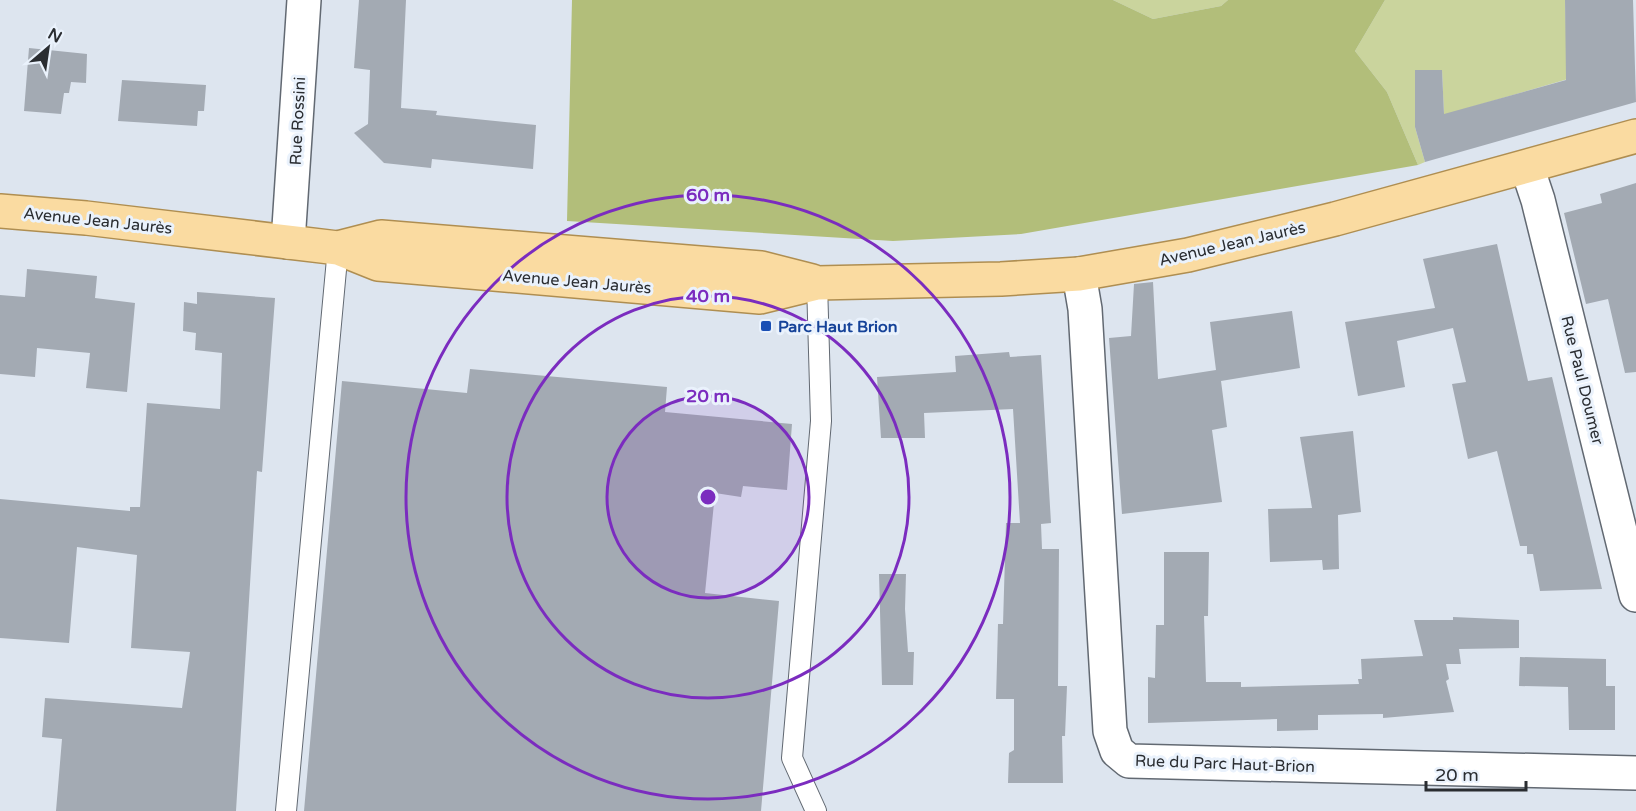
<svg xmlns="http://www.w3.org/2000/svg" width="1636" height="811" font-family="'Varela Round',sans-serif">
<rect width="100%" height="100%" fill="#dde5ef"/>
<path fill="#cad49d" d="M1113 0H1228L1221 6 1153 19Z
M1385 0H1565L1568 79 1444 115 1442 70 1415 71V127L1425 162 1418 165 1387 92 1355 51Z"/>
<path fill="#b2be7a" d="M572 0H1113L1153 19 1221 6 1228 0H1385L1355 51 1387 92 1418 165 1021 234 893 241 567 221Z"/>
<path fill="#a3aab3" d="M359 0H406L401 108 437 111 436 115 536 125 533 169 432 159 431 168 384 163 354 133 368 124 370 70 354 68Z
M1565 0H1633L1636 102 1425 162 1415 127V70H1442L1444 114 1566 80Z
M29 48 87 54 86 83 71 82 69 93H64L61 114 24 111Z
M122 80 206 85 204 111H198L197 126 118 121Z
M1636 183V372L1625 373 1608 299 1586 304 1564 213 1602 203 1600 194Z
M1497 244 1528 381 1552 377 1602 589 1540 591 1533 554H1527V546H1520L1497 451 1468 459 1452 384 1466 382 1453 328 1397 341 1405 387 1358 396 1345 322 1435 308 1423 259Z
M27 269 97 276 95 298 135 303 127 392 86 388 90 353 37 348 35 377 0 374V295L25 297Z
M1153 282 1158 379 1216 370 1210 322 1292 311 1300 368 1221 381 1227 427 1212 430 1222 502 1122 514 1109 338 1131 336 1134 284Z
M197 292 275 298 262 472 257 471 236 811H56L62 739 42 737 45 698 182 708 190 652 131 648 137 555 77 547 69 643 0 638V499L130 511V507H140L147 403 220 409 222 353 195 350 196 333 183 331 184 302 197 304Z
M1009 352 1010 357 1041 355 1051 523 1041 524 1042 549H1059L1058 686H1067L1065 736H1062L1063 783H1008L1009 753 1014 750V699H996L998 624H1003L1006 523H1020L1013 409 924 413 925 438H881L877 377 956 372 955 356Z
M470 369 667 387 665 412 792 424 787 490 743 486 741 497 715 493 705 593 779 601 761 811H304L342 381 467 393Z
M1353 431 1361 512 1338 515 1339 569 1323 570 1322 560 1270 562 1268 509 1312 508 1300 437Z
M1164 552H1209L1208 616H1204L1206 682H1241V687L1359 684 1358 679H1362L1361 659 1423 656 1414 620H1453V617L1519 620V648L1459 649 1461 664H1446L1449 679 1446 681 1454 712 1383 718V714L1318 715V730L1277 731V719L1148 723V677L1155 678 1156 625H1164Z
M879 574H906L905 609 908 652H914L913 685H882Z
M1520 657 1606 659V686H1615V730H1569L1568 687 1519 686Z"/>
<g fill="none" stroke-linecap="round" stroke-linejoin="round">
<defs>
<path id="lane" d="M286 811 338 248
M816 811 792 758 821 421 817 283"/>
<path id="street" d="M1527 167 1538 200 1636 595
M288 242 304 0
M1079 274 1085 309 1110 731 1117 751 1129 761 1636 773"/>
<path id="primary" d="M0 211 86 218 338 248 378 264 760 297 817 283 1001 279 1079 274 1188 255 1335 219 1636 136
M338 248 381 237 761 268 812 281"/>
</defs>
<use href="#lane" stroke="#626972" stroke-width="22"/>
<use href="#street" stroke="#626972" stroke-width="36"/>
<use href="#primary" stroke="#af8e51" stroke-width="36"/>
<use href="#lane" stroke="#fff" stroke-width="20"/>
<use href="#street" stroke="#fff" stroke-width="33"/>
<use href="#primary" stroke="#fadba1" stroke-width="33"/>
</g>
<circle cx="708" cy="497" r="101" fill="#7b2cbf" fill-opacity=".12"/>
<g fill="none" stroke="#7b2cbf" stroke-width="3">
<circle cx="708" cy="497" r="101"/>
<circle cx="708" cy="497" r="201"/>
<circle cx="708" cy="497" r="302"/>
</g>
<rect fill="#1a4fb4" stroke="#eaf2fc" stroke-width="2" x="760" y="320" width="12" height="12" rx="3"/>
<g text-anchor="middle" stroke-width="6" stroke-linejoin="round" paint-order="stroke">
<g font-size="16" fill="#2a2d31" stroke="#eaf2fc">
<text transform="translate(297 121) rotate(-87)" y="6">Rue Rossini</text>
<text transform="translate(98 220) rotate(6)" y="6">Avenue Jean Jaurès</text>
<text transform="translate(1232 243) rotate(-13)" y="6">Avenue Jean Jaurès</text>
<text transform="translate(577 281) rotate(5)" y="6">Avenue Jean Jaurès</text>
<text transform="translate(1583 380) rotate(76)" y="6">Rue Paul Doumer</text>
<text transform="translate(1225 763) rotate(2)" y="6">Rue du Parc Haut-Brion</text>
</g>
<g font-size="16" font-weight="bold" fill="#164399" stroke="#eaf2fc" text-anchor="start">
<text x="778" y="332">Parc Haut Brion</text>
</g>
</g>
<circle cx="708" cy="497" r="9" fill="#7b2cbf" stroke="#eaf2fc" stroke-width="3"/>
<g font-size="18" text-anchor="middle" font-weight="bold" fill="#7b2cbf" stroke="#eaf2fc" stroke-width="6" stroke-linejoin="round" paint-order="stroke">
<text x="708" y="201">60 m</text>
<text x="708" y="302">40 m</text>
<text x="708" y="402">20 m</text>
</g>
<g transform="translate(48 48) rotate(29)" stroke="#eaf2fc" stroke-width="4.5" paint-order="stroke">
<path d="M0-4.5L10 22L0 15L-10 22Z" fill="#2a2d31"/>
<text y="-9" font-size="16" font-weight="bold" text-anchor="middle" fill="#2a2d31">N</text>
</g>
<path d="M1426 781v9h100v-9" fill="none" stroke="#2a2d31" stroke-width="3"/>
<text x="1435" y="781" font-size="18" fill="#2a2d31" stroke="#eaf2fc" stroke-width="4.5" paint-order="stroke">20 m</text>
</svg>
